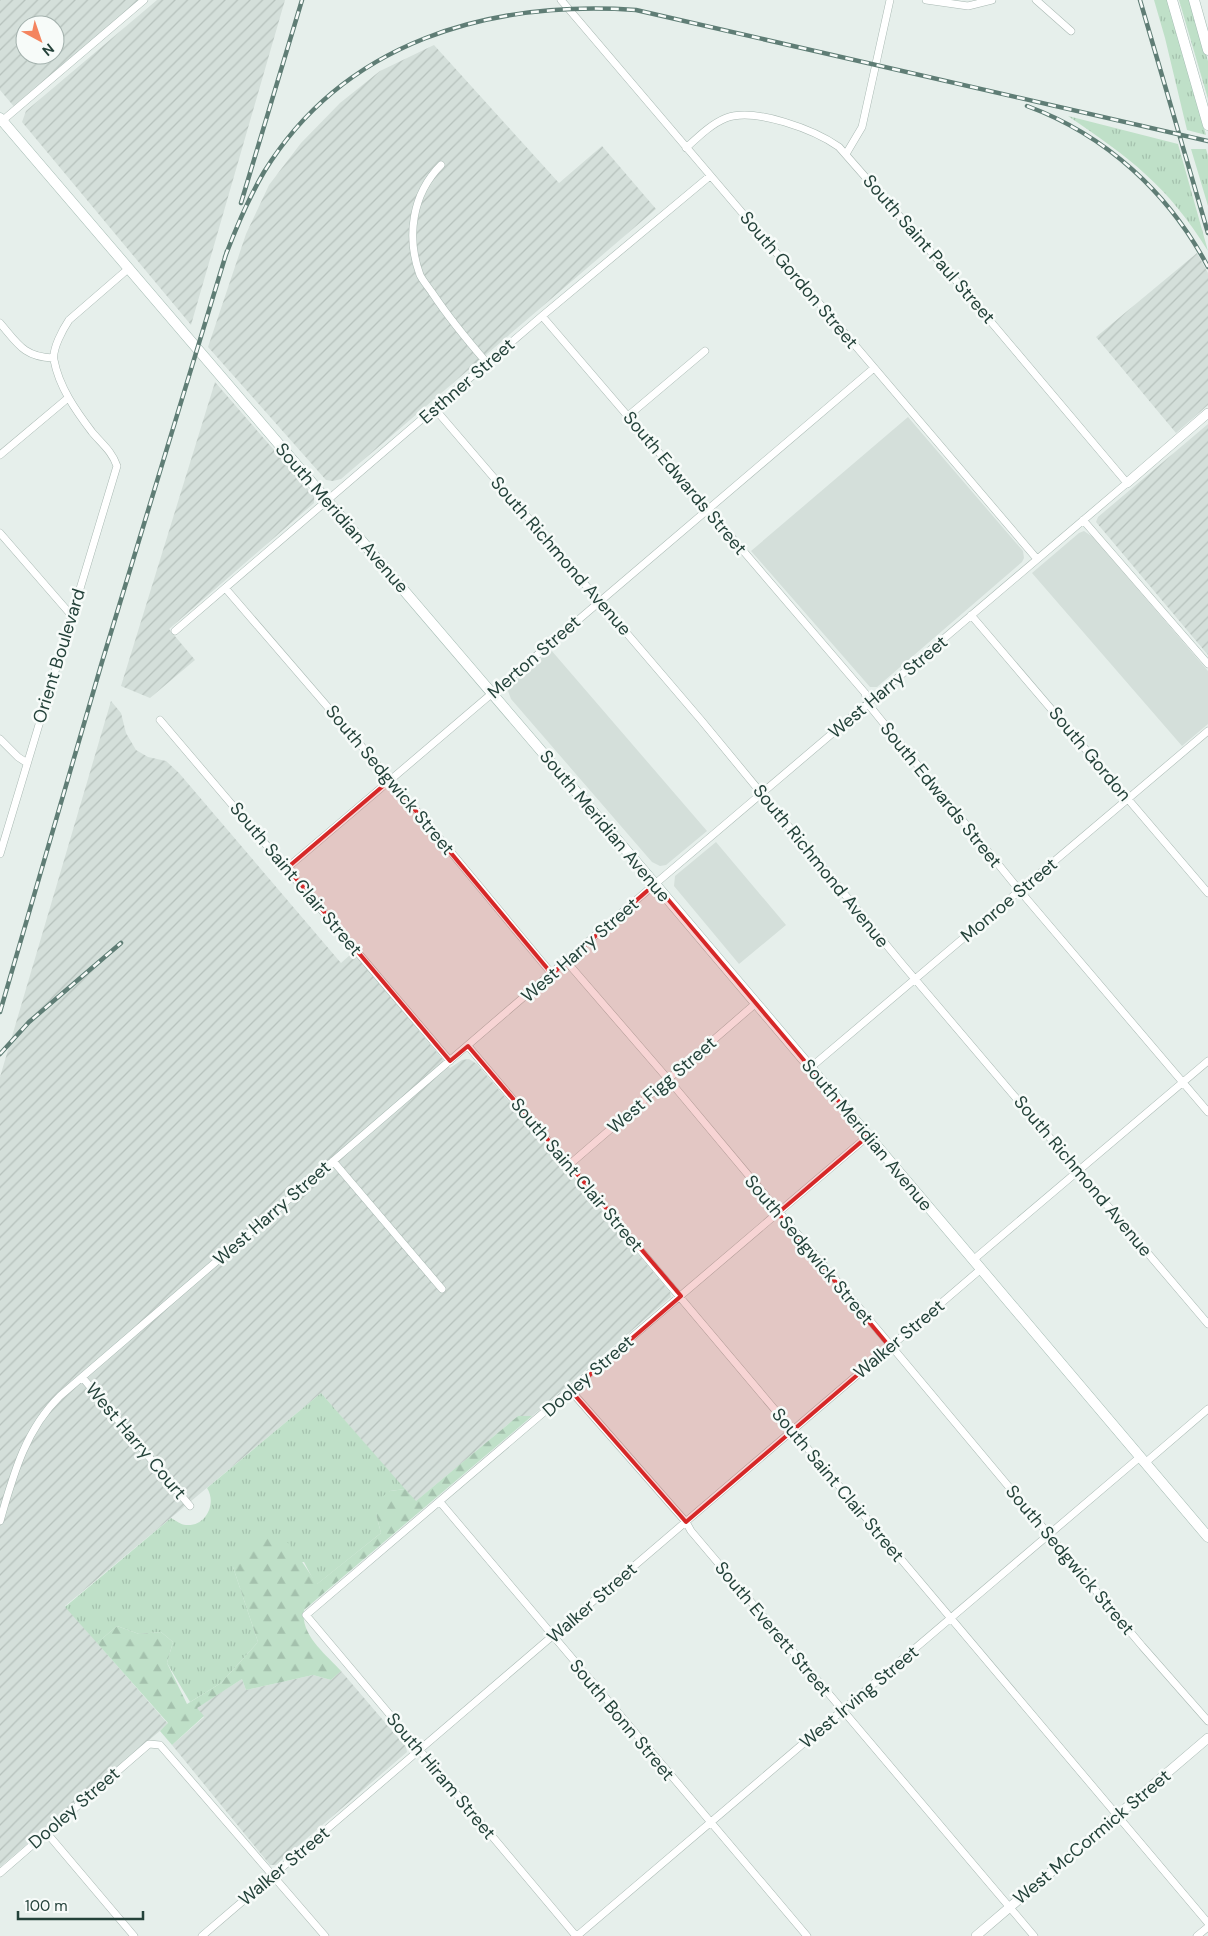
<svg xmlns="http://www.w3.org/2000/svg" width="1208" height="1936" font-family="'DM Sans',sans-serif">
<defs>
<pattern id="industrial-furrows" width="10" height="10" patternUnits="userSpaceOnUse" patternTransform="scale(1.25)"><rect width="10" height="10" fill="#d4dfda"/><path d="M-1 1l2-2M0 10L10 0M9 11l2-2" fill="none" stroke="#b6c1bc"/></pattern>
<pattern id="grass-tufts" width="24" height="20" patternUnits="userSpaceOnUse" patternTransform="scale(1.25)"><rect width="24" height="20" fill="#bfe0c8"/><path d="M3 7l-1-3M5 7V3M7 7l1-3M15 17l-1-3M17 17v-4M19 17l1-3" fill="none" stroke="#a4c1ad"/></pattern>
<pattern id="forest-firs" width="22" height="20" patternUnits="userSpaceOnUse" patternTransform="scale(1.25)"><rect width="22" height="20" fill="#bfe0c8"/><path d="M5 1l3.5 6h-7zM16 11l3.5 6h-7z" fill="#a4c1ad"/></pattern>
</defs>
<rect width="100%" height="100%" fill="#e6efeb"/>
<path fill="#d4dfda" d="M908 417 1023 551 1024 558 1022 562 877 687H870L751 551Z
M1084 531 1093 537 1208 671V724L1182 746 1032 573 1079 533Z
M551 650 707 831 666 865 660 866 652 862 511 699 508 691 512 683Z
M716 842 786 925 739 964 674 886 675 876Z"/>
<path fill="url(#industrial-furrows)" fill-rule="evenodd" d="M0 0H145L16 109 0 90ZM25 25H55V55H25Z
M157 0H285L191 325 22 122 26 111Z
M434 45 559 183 602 146 656 209 341 479 333 481 326 480 208 347 246 234 269 185 301 143 340 103 380 71Z
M1197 253 1208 273V405L1176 433 1096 337Z
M215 382 314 496V503L169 629 195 660 150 698 121 686Z
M1208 424V655L1096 522 1098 517Z
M111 701 121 713 126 733 136 750 148 757 166 761 179 773 341 963 353 952 450 1068 462 1060 469 1059 477 1064 670 1292 671 1297 532 1416H518L415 1502 321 1393 65 1606 168 1724 0 1867V1077Z
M341 1671 406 1747 407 1752 276 1865H270L172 1745 204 1717 196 1708 242 1679 246 1690 313 1675 331 1680Z"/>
<path fill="url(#grass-tufts)" d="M1154 0H1168L1206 135 1187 130 1165 38Z
M1179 0H1190L1208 61V99Z
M1068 116 1178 144 1208 251C1168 186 1130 158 1068 116Z
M1191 149H1206L1208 156V206Z
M321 1393 405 1489 390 1491 376 1514 381 1533 316 1585 304 1562 233 1567 258 1642 221 1683 190 1702 167 1663 173 1642 161 1632 139 1634 117 1626 97 1643 65 1607 171 1518C175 1520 181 1525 186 1525 206 1527 217 1503 207 1488Z"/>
<path fill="url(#forest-firs)" d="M518 1416H532L304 1610C300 1635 326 1654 341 1671L331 1680 313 1675 246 1690 242 1679 197 1708 204 1716 172 1745 160 1731 168 1723 97 1643 117 1626 139 1634 161 1632 173 1642 167 1663 187 1704 221 1683 258 1642 233 1567 244 1548 268 1533 290 1544 317 1584 381 1533 376 1514 378 1500 390 1491 405 1489 416 1501Z"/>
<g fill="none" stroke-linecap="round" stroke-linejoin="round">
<defs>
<path id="minor" d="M561 0 1037 559
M926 0 968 6 992 0
M1036 0 1071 31
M2 121 144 0
M846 154 862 127 890 0
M441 165C412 194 406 237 420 275 423 281 429 288 433 294 449 318 468 341 487 363
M542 316 865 693 868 704 1020 891 1208 1112
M0 323C18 344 24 357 53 358
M435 409 701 720 903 965 1208 1324
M628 416 705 351
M0 455 68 398
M1083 520 1208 664
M0 533 72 616
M226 589 407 799 552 974
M971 615 1208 893
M175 631 542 316 710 176
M160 720 450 1061
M0 739 18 757 27 763
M0 854 117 466C112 451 101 443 92 432 76 411 59 387 54 360 52 349 63 329 69 320L128 269
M287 868 874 368
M566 961 668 1079 1142 1646 1208 1721
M468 1046 1208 1923
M810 1068 1208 731
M333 1161 442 1289
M569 1165 755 1004
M973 1260 1208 1061
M82 1377 190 1506
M571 1391 686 1522 691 1531 1034 1936
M1145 1463 1208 1409
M440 1502 807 1936
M0 1521C13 1476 25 1430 60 1396L655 884 1127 483 959 284 839 147C815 130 755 107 726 118 711 124 698 137 686 148
M46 1832 134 1936
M0 1873 149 1744 160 1745 325 1936
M202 1936 981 1269
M576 1936 306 1615 868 1136
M577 1936 1140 1457
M1197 1936 1208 1927"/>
<path id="tertiary" d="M1127 483 1208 413
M976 1936 1208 1738"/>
<path id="secondary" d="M1172 0 1208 125
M1194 0 1208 50
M0 118 655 884 1208 1537"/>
</defs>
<use href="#minor" stroke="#a8b8b2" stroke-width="8"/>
<use href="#tertiary" stroke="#a8b8b2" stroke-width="10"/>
<use href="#secondary" stroke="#a4bbb3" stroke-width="11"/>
<use href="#minor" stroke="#fff" stroke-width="7"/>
<use href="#tertiary" stroke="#fff" stroke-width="9"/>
<use href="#secondary" stroke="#fff" stroke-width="10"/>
<defs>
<path id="rail" d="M1140 0 1208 233
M1027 106C1106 135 1169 193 1208 267
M241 203 302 0
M225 257C236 228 248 199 264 172 344 42 488 0 636 10L1208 141
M0 1012 102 662 227 251
M0 1054 29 1022 121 943"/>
</defs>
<use href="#rail" stroke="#5f7d75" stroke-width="4.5"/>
<use href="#rail" stroke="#f7fbf9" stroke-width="2.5" stroke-dasharray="8" stroke-linecap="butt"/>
</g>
<path fill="#d62828" fill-opacity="0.2" stroke="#d62828" stroke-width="4" stroke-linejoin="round" d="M390 780 552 974 655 884 868 1136 778 1213 890 1347 686 1522 571 1391 681 1296 468 1046 450 1061 287 868Z"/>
<g text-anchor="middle" stroke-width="5" stroke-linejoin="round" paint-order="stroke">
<g font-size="18" fill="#24423a" stroke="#f7fbf9">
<text transform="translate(929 249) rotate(49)" y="6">South Saint Paul Street</text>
<text transform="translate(799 280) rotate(50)" y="6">South Gordon Street</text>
<text transform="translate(467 381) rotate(-41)" y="6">Esthner Street</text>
<text transform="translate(685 483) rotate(50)" y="6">South Edwards Street</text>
<text transform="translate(342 518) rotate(49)" y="6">South Meridian Avenue</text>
<text transform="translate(561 556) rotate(49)" y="6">South Richmond Avenue</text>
<text transform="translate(59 656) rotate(-73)" y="6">Orient Boulevard</text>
<text transform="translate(534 657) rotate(-41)" y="6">Merton Street</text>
<text transform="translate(888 687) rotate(-40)" y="6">West Harry Street</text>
<text transform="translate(1090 754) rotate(50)" y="6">South Gordon</text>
<text transform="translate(390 780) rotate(50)" y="6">South Sedgwick Street</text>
<text transform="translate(941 795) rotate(51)" y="6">South Edwards Street</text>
<text transform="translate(605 826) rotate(50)" y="6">South Meridian Avenue</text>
<text transform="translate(821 866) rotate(51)" y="6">South Richmond Avenue</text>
<text transform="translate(296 879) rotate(50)" y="6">South Saint Clair Street</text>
<text transform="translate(1009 900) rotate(-40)" y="6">Monroe Street</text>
<text transform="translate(580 950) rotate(-41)" y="6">West Harry Street</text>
<text transform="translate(662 1085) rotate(-41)" y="6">West Figg Street</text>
<text transform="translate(867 1135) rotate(50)" y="6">South Meridian Avenue</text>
<text transform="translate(577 1175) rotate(50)" y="6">South Saint Clair Street</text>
<text transform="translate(1083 1176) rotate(50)" y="6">South Richmond Avenue</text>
<text transform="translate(272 1213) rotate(-41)" y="6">West Harry Street</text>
<text transform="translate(809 1250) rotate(50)" y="6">South Sedgwick Street</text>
<text transform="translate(899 1339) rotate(-40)" y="6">Walker Street</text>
<text transform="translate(588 1376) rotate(-41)" y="6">Dooley Street</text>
<text transform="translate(136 1441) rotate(50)" y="6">West Harry Court</text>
<text transform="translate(838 1485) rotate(50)" y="6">South Saint Clair Street</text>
<text transform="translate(1070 1560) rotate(50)" y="6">South Sedgwick Street</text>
<text transform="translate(592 1603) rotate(-41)" y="6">Walker Street</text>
<text transform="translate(773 1629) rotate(50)" y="6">South Everett Street</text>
<text transform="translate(859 1697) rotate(-40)" y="6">West Irving Street</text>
<text transform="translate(622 1720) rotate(50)" y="6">South Bonn Street</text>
<text transform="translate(441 1776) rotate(50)" y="6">South Hiram Street</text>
<text transform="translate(74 1808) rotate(-41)" y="6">Dooley Street</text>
<text transform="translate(1092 1837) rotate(-40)" y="6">West McCormick Street</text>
<text transform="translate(284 1866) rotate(-40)" y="6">Walker Street</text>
</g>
</g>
<g transform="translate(40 40) rotate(140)"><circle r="24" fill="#f7fbf9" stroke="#a3b1ad"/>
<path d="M0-4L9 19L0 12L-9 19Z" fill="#f4845f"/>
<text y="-8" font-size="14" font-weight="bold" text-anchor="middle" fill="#24423a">N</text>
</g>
<path d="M18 1911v8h125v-8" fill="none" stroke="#24423a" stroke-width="2.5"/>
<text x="25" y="1911" font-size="15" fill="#24423a" stroke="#f7fbf9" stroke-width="4" paint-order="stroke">100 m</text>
</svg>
